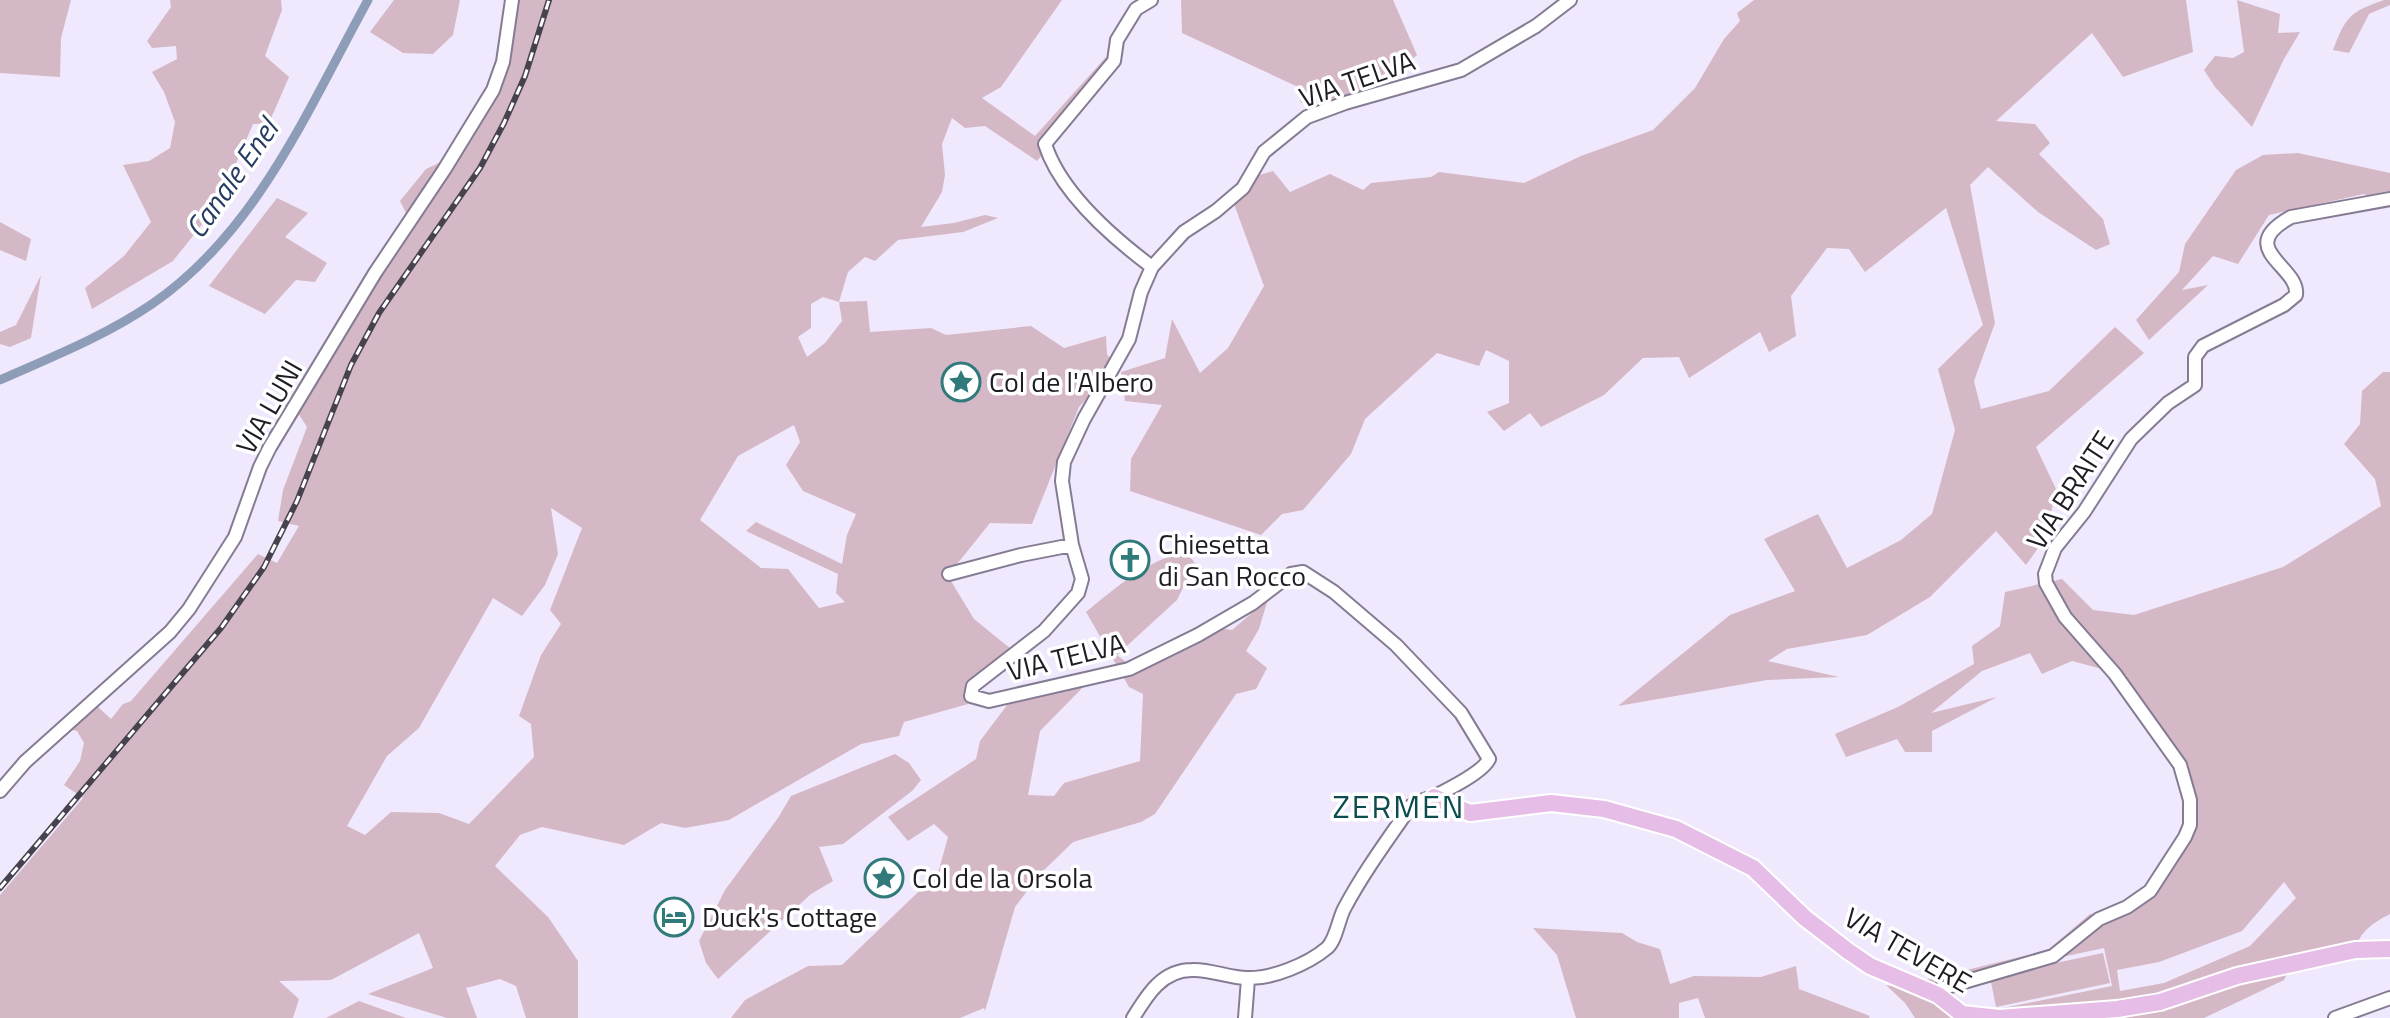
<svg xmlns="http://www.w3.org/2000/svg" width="2390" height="1018" font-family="'Titillium Web',sans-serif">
<rect width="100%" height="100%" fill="#f0e8fc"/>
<path fill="#d5b8c6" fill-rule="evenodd" d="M0 0H71L61 38 60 77 0 73Z
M170 0H281L282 10 265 56 289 77 269 123 253 124 219 203 173 261 92 309 85 288 124 256 151 222 123 165 149 161 170 148 175 122 164 92 152 72 177 59 176 46 152 48 147 41 171 7Z
M394 0H460L453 35 433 54 403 53 370 32Z
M517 0H1062L1001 87 982 98 1035 136 1106 57 1112 71 1037 161 985 126 965 128 952 118 942 144 945 175 942 192 921 227 954 223 985 215 998 218 963 232 898 240 875 261 865 257 848 272 839 302 867 301 870 332 931 328 946 335 1031 326 1064 348 1106 336 1107 354 1115 367 1079 407 1032 524 990 523 949 574 951 581 974 619 1011 649 972 682 968 704 904 722 899 736 861 744 729 820 685 828 661 823 624 845 542 827 520 835 495 866 548 917 578 961V1018H526L516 986 500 979 466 988 477 1018H447L368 994 433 968 419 933 331 980 279 981 299 999 293 1018H0V895L83 798 64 785 80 761 84 743 77 731 68 729 96 705 111 719 123 704 131 701 258 554 277 563 299 526 278 521 283 490 307 427 298 413 334 348 410 221 400 201 426 169 454 156 503 79ZM823 297 839 302 842 321 825 343 807 357 798 337 811 328V304ZM794 425 800 442 786 465 803 491 856 514 847 535 842 564 756 522 746 531 838 574 836 593 845 602 819 608 788 569 761 568 700 520 738 456ZM551 508 582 528 550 610 561 624 541 655 519 716 531 724 534 757 469 824 439 813 391 812 365 835 347 826 387 756 419 728 493 598 522 616 545 585 558 554Z
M1181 0H1393L1417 55C1397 76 1366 83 1345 103H1301L1296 86 1182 33Z
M1754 0H2186L2193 52 2123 77 2092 33 1996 121 2035 124 2050 143 2039 154 2103 219 2110 244 2096 250 2038 212 1988 167 1970 185 1995 323 1974 381 1981 409 2049 391 2115 327 2144 353 2036 447 2056 489 2046 537 2026 565 1996 531 1930 597 1867 635 1787 649 1768 661 1839 677 1767 680 1618 706 1730 615 1795 591 1764 539 1818 514 1847 568 1901 540 1932 514 1955 430 1938 369 1983 325 1946 208 1865 272 1849 249 1827 248 1791 296 1796 336 1769 352 1760 332 1689 378 1679 357 1643 358 1604 395 1541 427 1530 413 1504 431 1487 412 1509 403V361L1486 350 1479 366 1437 353 1365 419 1351 454 1303 510 1282 514 1261 535 1130 491 1131 459 1162 405 1125 401 1121 372 1165 358 1172 319 1200 373 1228 348 1264 286 1234 204 1256 176 1273 171 1290 192 1330 174 1363 190 1371 183 1431 177 1439 172 1524 183 1581 156 1653 130 1695 88 1724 39 1740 21 1737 13Z
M2237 0 2280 14 2278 33 2300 32 2284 59 2252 127 2215 87 2204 70 2215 56 2233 58 2244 52Z
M2384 0H2390V5L2369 14 2349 53 2333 50C2346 16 2350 12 2384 0Z
M2298 153 2390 173V207L2364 194 2269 215 2238 264 2213 256 2182 290 2208 285 2149 340 2136 320 2179 272 2185 244 2236 170 2263 155Z
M277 198 308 213 285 237 327 263 315 282 296 280 265 314 209 286Z
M0 222 31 239 26 261 0 250Z
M41 275 31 338 10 347 0 344V332L16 325Z
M2383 372H2390V914C2373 923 2360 931 2355 950L2292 964 2284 980 2204 1018H1999L1998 1009 2112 986 2104 948 1936 984 1957 1018H1915L1905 1003 1886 985 1916 990 1926 980 2048 950 2090 914 2103 917 2140 900 2185 837 2187 786 2115 674 2129 676 2072 661 2042 674 2030 653 1982 671 1931 713 1997 697 1932 731V752H1905L1897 739 1846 757 1835 734 1898 707 1974 664 1972 646 2000 626 2005 592 2062 579 2093 610 2134 615 2283 567 2381 506 2375 479 2344 444 2360 424 2362 391ZM2284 882 2296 898 2250 946 2164 983 2120 991 2117 970 2159 962 2242 931Z
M1185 551 1195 563 1177 600 1117 655 1126 662 1200 625 1232 630 1268 599 1259 629 1246 651 1267 668 1256 689 1236 694 1155 814 1141 822 1073 842 1040 874 1015 907 985 1011 984 1008 960 1018H731L745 1000 808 966 842 965 938 873 948 837 934 824 908 841 888 817 976 759 980 741 1014 696 1093 677 1040 731 1028 795 1054 796 1064 783 1140 761 1143 694 1129 687 1086 612C1119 585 1144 563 1185 551Z
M895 754 909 763 921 780 912 791 843 844 819 847 833 881 811 894 718 979 706 963 699 941 725 890 778 818 791 796Z
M1533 928 1622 933 1637 942 1660 949 1670 984 1694 976 1761 977 1796 966 1799 989 1870 1016 1869 1018H1705L1698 998 1679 1003V1018H1576L1557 955Z
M2103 953 2110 983 1996 1007 1990 977Z
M359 1001 406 1018H326Z"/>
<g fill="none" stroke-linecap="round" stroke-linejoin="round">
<path stroke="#8d9db8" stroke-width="9" d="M0 380C52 357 105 336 152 304 257 232 308 109 368 0"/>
<defs>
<path id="minor" d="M1151 0 1136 9 1117 40 1114 61 1045 144C1060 192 1112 237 1152 267
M949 574 1021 555 1072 545
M0 791 25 762 170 632 189 609 235 537 260 467 270 447 375 273 444 170 493 90 503 62 512 0
M1935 994 1940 989 2053 956 2099 919 2127 907 2150 891 2185 837 2190 825V800L2180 765 2115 674 2065 617 2046 583 2045 574 2055 548 2084 512 2131 439 2168 403 2195 385V357L2203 346 2284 305 2296 295C2300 266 2233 249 2291 217L2390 199
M1133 1018C1147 995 1162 970 1192 970 1210 969 1229 978 1247 978 1272 979 1308 964 1327 948 1336 940 1338 921 1344 909 1363 873 1388 839 1411 806 1419 800 1426 800 1435 796 1449 789 1483 772 1489 759L1461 713 1396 645 1334 592 1303 572 1291 574 1253 603 1198 635 1129 669 989 701 971 696 973 686 1044 631 1078 593 1082 579 1072 545 1062 481 1064 462 1084 419 1129 339 1141 292 1152 267 1184 232 1216 211 1243 188 1264 152 1307 117 1345 103 1461 70 1536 26 1570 0
M1245 1018 1248 979
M2335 1018 2390 998"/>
<path id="major" d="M1434 797 1470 813 1551 803 1604 809 1676 829 1753 868 1805 918 1848 951 1870 966 1938 995 1962 1014 2000 1018 2117 1009 2160 1002 2237 976 2355 950 2390 949"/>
</defs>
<use href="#minor" stroke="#857c93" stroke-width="16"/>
<use href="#major" stroke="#fff" stroke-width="20"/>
<use href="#minor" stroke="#fff" stroke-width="12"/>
<use href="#major" stroke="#e5bde6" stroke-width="16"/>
<defs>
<path id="rail" d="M0 888 221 628 264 567 297 501 351 365 379 313 480 168 504 123 525 76 549 0"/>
</defs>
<use href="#rail" stroke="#47434e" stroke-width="6"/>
<use href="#rail" stroke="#fff" stroke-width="3" stroke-dasharray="9" stroke-linecap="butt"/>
</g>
<defs>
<symbol id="sight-ring" viewBox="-11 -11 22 22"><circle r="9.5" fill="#fff" stroke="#307a7c" stroke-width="1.5"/><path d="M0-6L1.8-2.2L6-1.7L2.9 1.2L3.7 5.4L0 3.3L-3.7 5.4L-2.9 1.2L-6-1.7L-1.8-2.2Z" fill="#307a7c"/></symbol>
<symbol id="church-ring" viewBox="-11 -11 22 22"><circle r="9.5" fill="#fff" stroke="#307a7c" stroke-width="1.5"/><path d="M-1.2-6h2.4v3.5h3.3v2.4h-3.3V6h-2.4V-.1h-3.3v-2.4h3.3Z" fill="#307a7c"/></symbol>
<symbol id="hotel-ring" viewBox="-11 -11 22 22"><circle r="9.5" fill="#fff" stroke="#307a7c" stroke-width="1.5"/><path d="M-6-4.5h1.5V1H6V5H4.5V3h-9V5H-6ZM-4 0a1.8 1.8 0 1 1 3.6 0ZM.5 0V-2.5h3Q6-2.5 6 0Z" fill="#307a7c"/></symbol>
</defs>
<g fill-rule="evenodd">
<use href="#sight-ring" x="939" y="360" width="44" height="44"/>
<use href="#church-ring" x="1108" y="538" width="44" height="44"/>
<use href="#sight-ring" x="862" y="856" width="44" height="44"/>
<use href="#hotel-ring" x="652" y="895" width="44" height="44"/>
</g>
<g text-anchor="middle" stroke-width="7" stroke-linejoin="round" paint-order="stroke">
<g font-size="28" fill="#1e1b24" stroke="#fff">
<text transform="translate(1357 79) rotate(-19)" y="10">VIA TELVA</text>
<text transform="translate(269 407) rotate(-60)" y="10">VIA LUNI</text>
<text transform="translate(2070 490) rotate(-57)" y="10">VIA BRAITE</text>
<text transform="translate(1066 657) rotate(-14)" y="10">VIA TELVA</text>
<text transform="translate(1908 950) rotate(30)" y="10">VIA TEVERE</text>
</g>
<g font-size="28" fill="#1e1b24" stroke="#fff" text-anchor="start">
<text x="989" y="392">Col de l'Albero</text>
<text x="1158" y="554">Chiesetta<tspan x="1158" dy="32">di San Rocco</tspan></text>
<text x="912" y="888">Col de la Orsola</text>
<text x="702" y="927">Duck's Cottage</text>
</g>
<g font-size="30" font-style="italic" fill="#253b62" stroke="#fff">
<text transform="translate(232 179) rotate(-55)" y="10">Canale Enel</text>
</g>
<g font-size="32" letter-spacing="2" fill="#0c4c4e" stroke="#fff">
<text x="1399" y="818">ZERMEN</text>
</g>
</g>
</svg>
